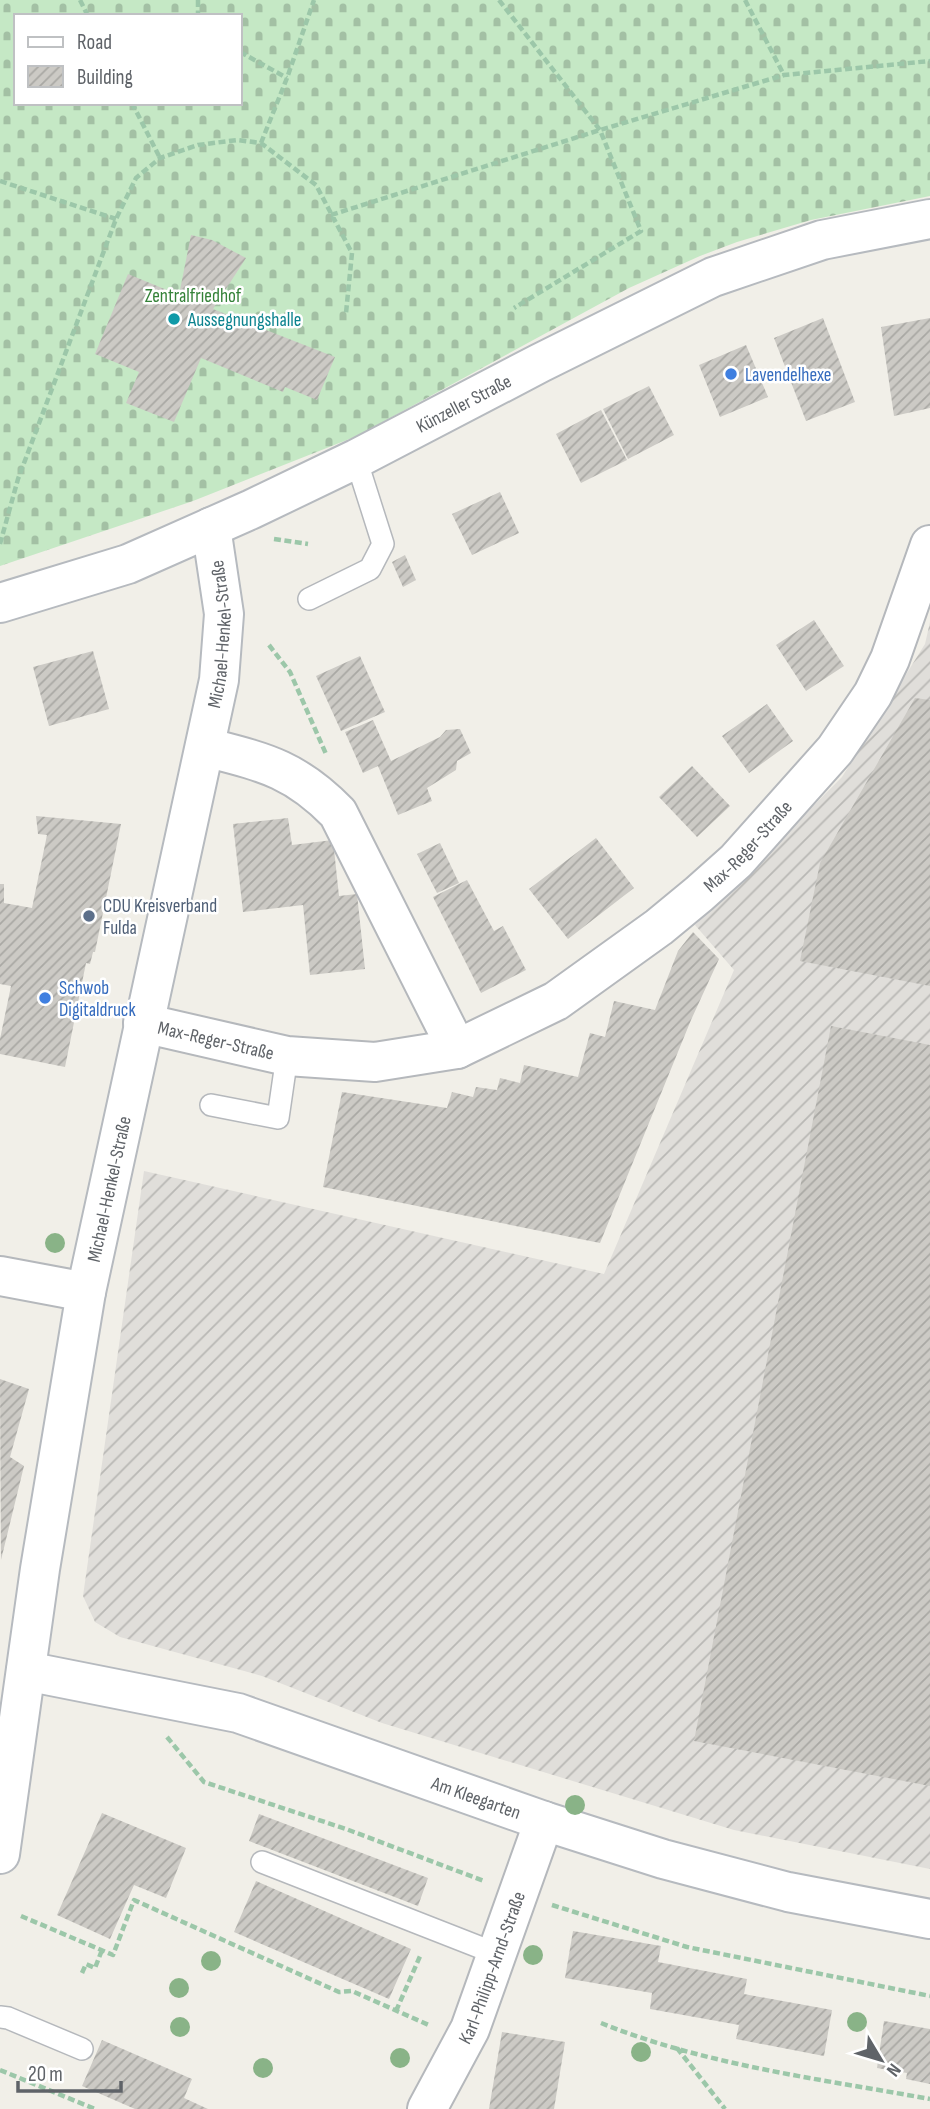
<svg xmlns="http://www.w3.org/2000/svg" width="930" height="2109" font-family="'Sofia Sans Condensed',sans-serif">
<defs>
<pattern id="industrial-furrows" width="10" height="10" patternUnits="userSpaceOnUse" patternTransform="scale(1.75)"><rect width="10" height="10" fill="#e0deda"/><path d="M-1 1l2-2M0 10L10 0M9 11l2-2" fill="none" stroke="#b9b8b5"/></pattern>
<pattern id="cemetery-stones" width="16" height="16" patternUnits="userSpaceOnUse" patternTransform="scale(1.75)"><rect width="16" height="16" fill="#c5e8c5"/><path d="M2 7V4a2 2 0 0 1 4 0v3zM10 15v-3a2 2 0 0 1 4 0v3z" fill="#a3c0a4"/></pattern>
<pattern id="building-hatch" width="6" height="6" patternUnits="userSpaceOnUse" patternTransform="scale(1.75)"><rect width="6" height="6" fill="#cccac5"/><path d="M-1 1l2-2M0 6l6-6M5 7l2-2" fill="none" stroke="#a9a8a4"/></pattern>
</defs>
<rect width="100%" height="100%" fill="#f1efe8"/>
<path fill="url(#industrial-furrows)" d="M930 622V1869L734 1830 382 1723 262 1676 120 1637 95 1622 83 1596 144 1171 604 1274 734 970 695 925 842 777 925 644Z"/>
<path fill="url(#cemetery-stones)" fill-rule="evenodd" d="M0 0H930V196L811 220 737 242 700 256 629 288 357 436 193 501 0 566ZM16 16H240V103H16Z"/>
<path fill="url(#building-hatch)" d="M191 235 212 240 246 258 213 309 335 357 317 400 285 387 283 392 201 358 174 422 126 403 139 372 95 354 128 274 179 295Z
M823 318 855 402 806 421 774 338Z
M930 318V408L894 416 881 327Z
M746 345 768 397 720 417 699 365Z
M649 386 674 435 628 459 603 409Z
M601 410 627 460 581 483 556 434Z
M500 492 519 533 472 555 452 514Z
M405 555 416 580 403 587 392 562Z
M814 620 844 666 806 691 776 645Z
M93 651 109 709 49 726 33 667Z
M360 656 385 712 341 731 316 676Z
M915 698 930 700V986L800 961 820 863Z
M767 704 793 741 749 773 722 736Z
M373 720 391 761 440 737 446 730 460 729 471 753 457 761 456 770 427 788 432 801 398 815 378 766 363 773 345 732Z
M692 766 730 806 697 837 659 797Z
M36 816 121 824 95 952H93L90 964 86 963 65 1067 0 1054V1039L11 986 0 984V884H4V903L32 908 47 835 38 834Z
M288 818 292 845 333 840 339 896 357 894 365 969 310 975 303 905 243 912 233 824Z
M596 838 634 888 568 939 529 889Z
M440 843 459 883 437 893 417 854Z
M467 880 494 931 503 926 526 970 481 993 433 897Z
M693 932 719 959 691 1020 600 1243 323 1187 342 1092 447 1108 452 1092 473 1097 476 1087 497 1090 500 1078 520 1083 524 1065 578 1077 590 1033 605 1037 614 1001 655 1010 678 951Z
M831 1026 930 1045V1786L694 1741Z
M0 1379 29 1389 10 1457 24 1466 1 1560Z
M102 1813 186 1848 166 1898 134 1885 110 1939 57 1915Z
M259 1814 428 1878 418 1906 249 1841Z
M256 1881 411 1949 389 1999 234 1932Z
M573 1931 661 1946 658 1962 747 1979 744 1994 832 2010 824 2056 736 2039 739 2025 650 2009 652 1993 565 1978Z
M884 2021 930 2029V2084L906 2079 907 2073 877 2068Z
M502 2032 565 2042 554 2109H489Z
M102 2040 192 2079 184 2098 208 2109H135L82 2086Z"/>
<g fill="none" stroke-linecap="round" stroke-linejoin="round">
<defs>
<path id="lane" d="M309 599 370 569 383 544 356 459
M211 1105 278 1118 287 1056
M262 1862 497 1954
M0 2017 8 2018 82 2049"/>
<g id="street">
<path d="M205 747C263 762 294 768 338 813L457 1049"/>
<path id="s1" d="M143 1023 287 1056 375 1062 457 1049 556 1001 659 927 699 894 736 861 835 750 873 694 890 659 930 545"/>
<path d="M0 1276 86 1292"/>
<path id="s2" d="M427 2109 470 2029 544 1821"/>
</g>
<g id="secondary">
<path id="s3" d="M0 603 128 564 252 509 356 459 540 363 713 277 822 240 930 219"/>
<path id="s4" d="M26 1671 238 1713 544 1821 663 1859 788 1892 930 1919"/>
<path id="s5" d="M0 1854 40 1569 86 1292 219 680 224 614 211 527"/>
</g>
</defs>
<use href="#lane" stroke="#b5b8bc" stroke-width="24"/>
<use href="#street" stroke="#b5b8bc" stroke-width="42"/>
<use href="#secondary" stroke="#b6babf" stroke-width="42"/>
<path stroke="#9cc7a9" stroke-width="4.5" stroke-dasharray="7 3.5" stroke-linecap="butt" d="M80 0 88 16
M198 0V16
M499 0 600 130 641 231 514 308
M745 0 784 75
M240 52 287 78
M132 103 160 158
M261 143 287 78 314 0
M0 181 116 219
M331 215 600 130 784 75 930 61
M274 539 308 544
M0 544 18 479 116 219 136 178 160 158 198 145 237 140 261 143 316 185 352 253 346 313
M269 645 290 672 326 754
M167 1737 204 1782 346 1829 484 1881
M552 1905 687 1947 930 1996
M21 1916 113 1955 134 1900 339 1992 352 1991 431 2026
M82 1973 86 1964 95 1968 102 1950
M396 2011 421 1954
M601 2023C705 2065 820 2079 930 2099
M677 2048 725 2109
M0 2070 95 2109"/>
<use href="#lane" stroke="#fff" stroke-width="21"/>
<use href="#street" stroke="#fff" stroke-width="38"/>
<use href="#secondary" stroke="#fff" stroke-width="38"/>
</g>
<g fill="#89b387">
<circle cx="55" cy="1243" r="10"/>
<circle cx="575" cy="1805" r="10"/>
<circle cx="533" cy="1955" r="10"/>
<circle cx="211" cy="1961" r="10"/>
<circle cx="179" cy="1988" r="10"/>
<circle cx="857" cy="2022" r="10"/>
<circle cx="180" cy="2027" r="10"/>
<circle cx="641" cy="2052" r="10"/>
<circle cx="400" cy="2058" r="10"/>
<circle cx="263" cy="2068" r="10"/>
</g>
<circle fill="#0f9aa8" stroke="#fff" stroke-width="2.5" cx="174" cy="319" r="7"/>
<g fill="#3f7fe0" stroke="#fff" stroke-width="2.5">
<circle cx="731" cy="374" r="7"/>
<circle cx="45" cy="998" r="7"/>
</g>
<circle fill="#5c6f8a" stroke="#fff" stroke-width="2.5" cx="89" cy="916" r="7"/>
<g text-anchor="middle" stroke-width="5" stroke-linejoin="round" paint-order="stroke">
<g font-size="19" fill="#348238" stroke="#fff">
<text x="193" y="302">Zentralfriedhof</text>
</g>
<g font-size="19" fill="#0d838f" stroke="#fff" text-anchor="start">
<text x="188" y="326">Aussegnungshalle</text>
</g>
<g font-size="19" fill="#366cbe" stroke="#fff" text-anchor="start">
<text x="745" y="381">Lavendelhexe</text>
<text x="59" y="994">Schwob<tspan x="59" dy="22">Digitaldruck</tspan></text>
</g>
<g font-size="19" fill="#5f6368" stroke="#fff">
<text dy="7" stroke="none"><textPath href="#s3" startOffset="506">Künzeller Straße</textPath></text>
<text dy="7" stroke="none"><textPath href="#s5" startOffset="1241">Michael-Henkel-Straße</textPath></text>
<text dy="7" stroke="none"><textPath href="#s1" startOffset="676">Max-Reger-Straße</textPath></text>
<text dy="7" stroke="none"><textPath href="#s1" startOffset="75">Max-Reger-Straße</textPath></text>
<text dy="7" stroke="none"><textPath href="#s5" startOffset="674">Michael-Henkel-Straße</textPath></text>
<text dy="7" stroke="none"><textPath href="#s4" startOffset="469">Am Kleegarten</textPath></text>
<text dy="7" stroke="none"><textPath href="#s2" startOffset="156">Karl-Philipp-Arnd-Straße</textPath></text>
</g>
<g font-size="19" fill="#4e5e75" stroke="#fff" text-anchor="start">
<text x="103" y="912">CDU Kreisverband<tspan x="103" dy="22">Fulda</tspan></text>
</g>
</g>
<rect x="14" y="14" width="228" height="91" fill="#ffffff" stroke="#bfc1c3" stroke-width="2"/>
<rect x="28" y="37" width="35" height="10" fill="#ffffff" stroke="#bfc1c3" stroke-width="2"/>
<text x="77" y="49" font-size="21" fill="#5f6368">Road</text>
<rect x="28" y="66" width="35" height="21" fill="url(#building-hatch)" stroke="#bfc1c3" stroke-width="2"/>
<text x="77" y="84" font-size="21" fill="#5f6368">Building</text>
<g transform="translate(881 2060) rotate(128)" stroke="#ffffff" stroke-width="5" paint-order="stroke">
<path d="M0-5L12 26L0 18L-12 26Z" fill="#5f6368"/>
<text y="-10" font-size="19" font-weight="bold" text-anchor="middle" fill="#5f6368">N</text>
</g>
<path d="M18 2081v10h103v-10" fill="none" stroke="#5f6368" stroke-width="3.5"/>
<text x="28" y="2081" font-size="21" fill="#5f6368" stroke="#ffffff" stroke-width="5" paint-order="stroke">20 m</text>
</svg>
